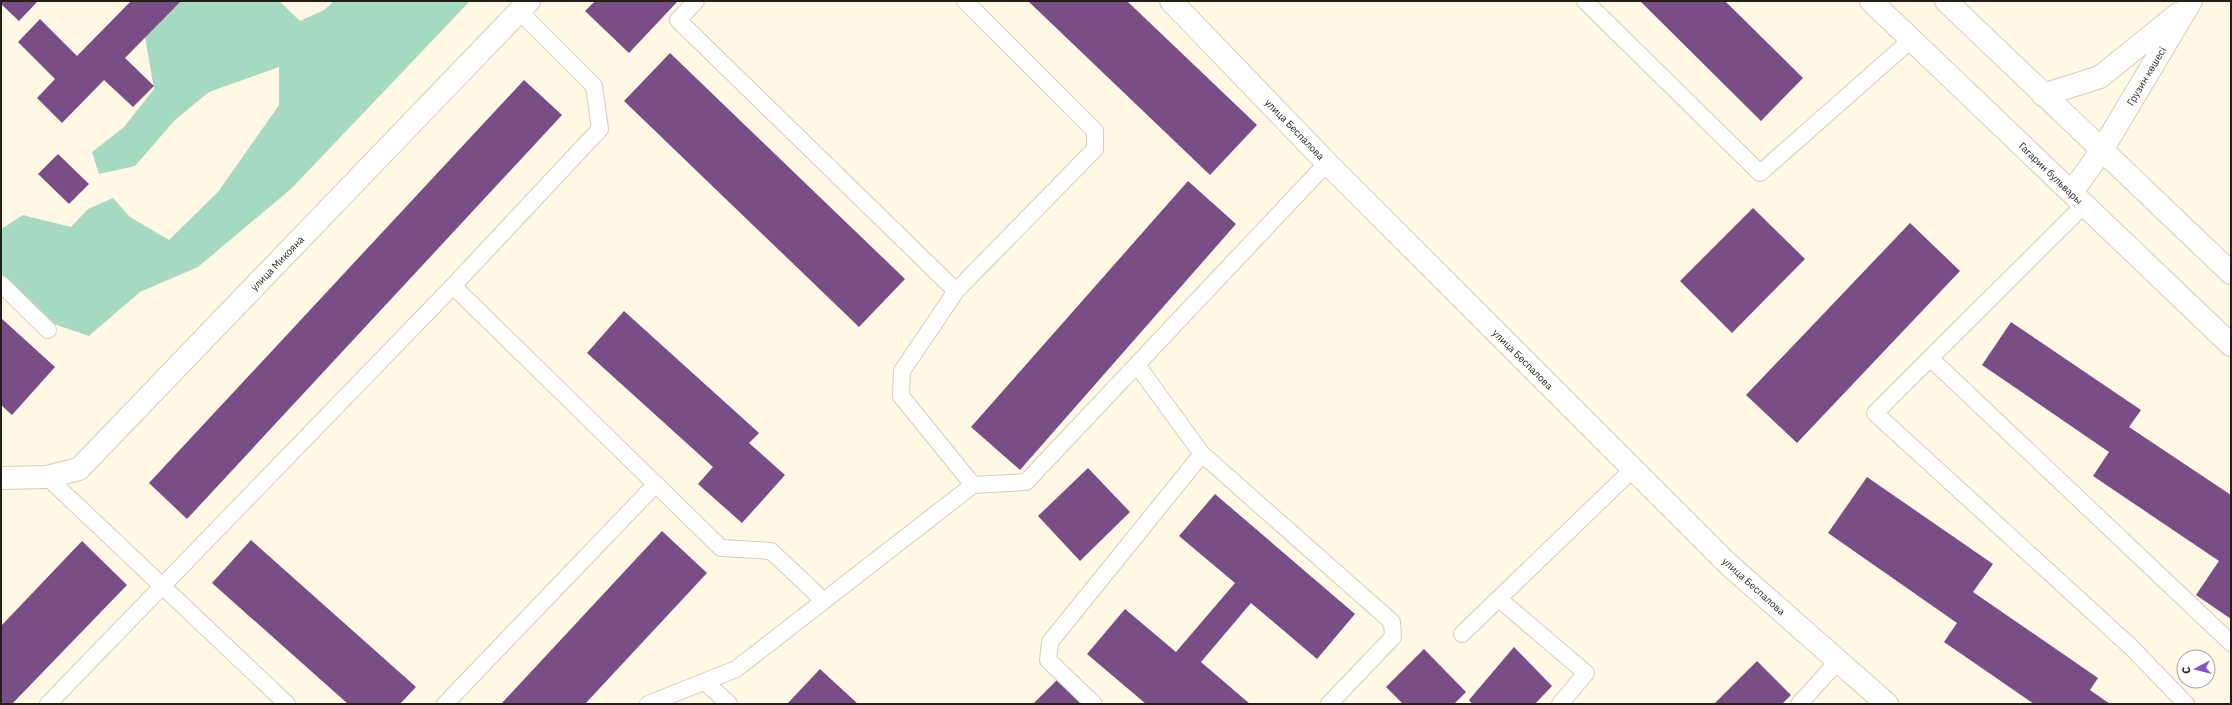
<svg xmlns="http://www.w3.org/2000/svg" width="2232" height="705" font-family="'IBM Plex Sans',sans-serif">
<rect width="100%" height="100%" fill="#fff8e5"/>
<path fill="#a6d9c1" d="M175 1H279L300 21 324 10 334 1H470L291 189 198 267 140 292 89 336 45 321 1 297V229L23 215 71 227 88 209 113 198 130 217 169 240 218 192 279 105V67L209 92 175 120 135 166 99 174 92 152 124 127 154 89 144 31Z"/>
<path fill="#794e87" d="M1 1H38L19 21 1 4Z
M131 1H181L125 58 154 86 133 107 104 80 62 123 37 98 55 79 18 42 40 19 77 56Z
M595 1H678L629 53 585 11Z
M1028 1H1127L1257 125 1210 175Z
M1640 1H1725L1803 78 1761 121Z
M670 53 905 279 859 327 624 101Z
M524 80 562 115 187 519 149 483Z
M58 154 89 184 69 204 38 174Z
M1188 181 1236 224 1020 470 971 427Z
M1753 208 1805 259 1732 333 1680 281Z
M1910 223 1960 271 1797 443 1746 395Z
M624 311 759 433 749 443 785 475 742 523 698 484 713 467 587 353Z
M1 318 55 367 12 415 1 405Z
M2011 322 2141 410 2129 427 2231 495V619L2196 595 2219 561 2093 476 2109 452 1982 365Z
M1088 468 1130 512 1080 561 1038 516Z
M1867 477 1993 564 1973 592 2098 678 2090 690 2110 704H2034L1944 642 1957 623 1828 533Z
M1215 494 1355 614 1317 659 1251 603 1201 662 1250 704H1146L1087 654 1125 609 1176 652 1235 583 1179 536Z
M662 531 707 573 585 704H501Z
M251 540 416 687 400 704H348L212 583Z
M82 541 127 585 12 704H1V626Z
M1514 647 1552 686 1535 704H1472L1469 700Z
M1424 649 1466 692 1454 704H1403L1386 687Z
M1757 661 1791 695 1782 704H1714Z
M820 669 858 704H787Z
M1057 680 1081 704H1033Z"/>
<g fill="none" stroke-linecap="round" stroke-linejoin="round">
<defs>
<path id="lane" d="M696 1 678 20 956 291
M965 1 1095 131V149L956 291 902 371 901 396 973 485
M1585 1 1760 173 1912 39
M2084 205 1875 413 2131 647 2186 704
M1 284 48 330
M453 286 721 548 771 551 824 601
M1930 358 2231 643
M1202 454 1392 622 1393 637 1329 704
M47 477 287 704
M1499 599 1586 673 1560 704
M1462 634 1633 469
M705 682 729 704
M48 704 453 286 600 129 594 86 520 12
M445 704 656 484
M648 704 736 669 973 485 1026 482 1327 163
M1094 704 1048 660 1050 642 1202 454 1137 365
M1799 704 1838 661"/>
<path id="street" d="M1171 1 1327 163 1728 564 1887 704
M1 478 47 477 79 469 529 1"/>
<path id="secondary" d="M1871 1 2231 345
M1946 1 2231 273
M2043 95 2100 77 2178 14
M2072 192 2102 150 2191 1"/>
</defs>
<use href="#lane" stroke="#d6cdb7" stroke-width="18"/>
<use href="#street" stroke="#d6cdb7" stroke-width="24"/>
<use href="#secondary" stroke="#d6cdb7" stroke-width="24"/>
<use href="#lane" stroke="#fff" stroke-width="16"/>
<use href="#street" stroke="#fff" stroke-width="22"/>
<use href="#secondary" stroke="#fff" stroke-width="22"/>
</g>
<g text-anchor="middle" stroke-width="4" stroke-linejoin="round" paint-order="stroke">
<g font-size="10" fill="#221f17" stroke="#fff">
<text transform="translate(2146 76) rotate(-59)" y="4">Грузин көшесі</text>
<text transform="translate(1295 129) rotate(46)" y="4">улица Беспалова</text>
<text transform="translate(2051 173) rotate(44)" y="4">Гагарин бульвары</text>
<text transform="translate(277 263) rotate(-46)" y="4">улица Микояна</text>
<text transform="translate(1523 359) rotate(45)" y="4">улица Беспалова</text>
<text transform="translate(1754 586) rotate(42)" y="4">улица Беспалова</text>
</g>
</g>
<rect width="2232" height="705" fill="none" stroke="#221f17" stroke-width="4"/>
<g transform="translate(2196 669) rotate(263)"><circle r="19" fill="#ffffff" stroke="#a7a5a2"/>
<path d="M0-3L7 15L0 10L-7 15Z" fill="#8554cc"/>
<text y="-6" font-size="11" font-weight="bold" text-anchor="middle" fill="#221f17">С</text>
</g>
</svg>
